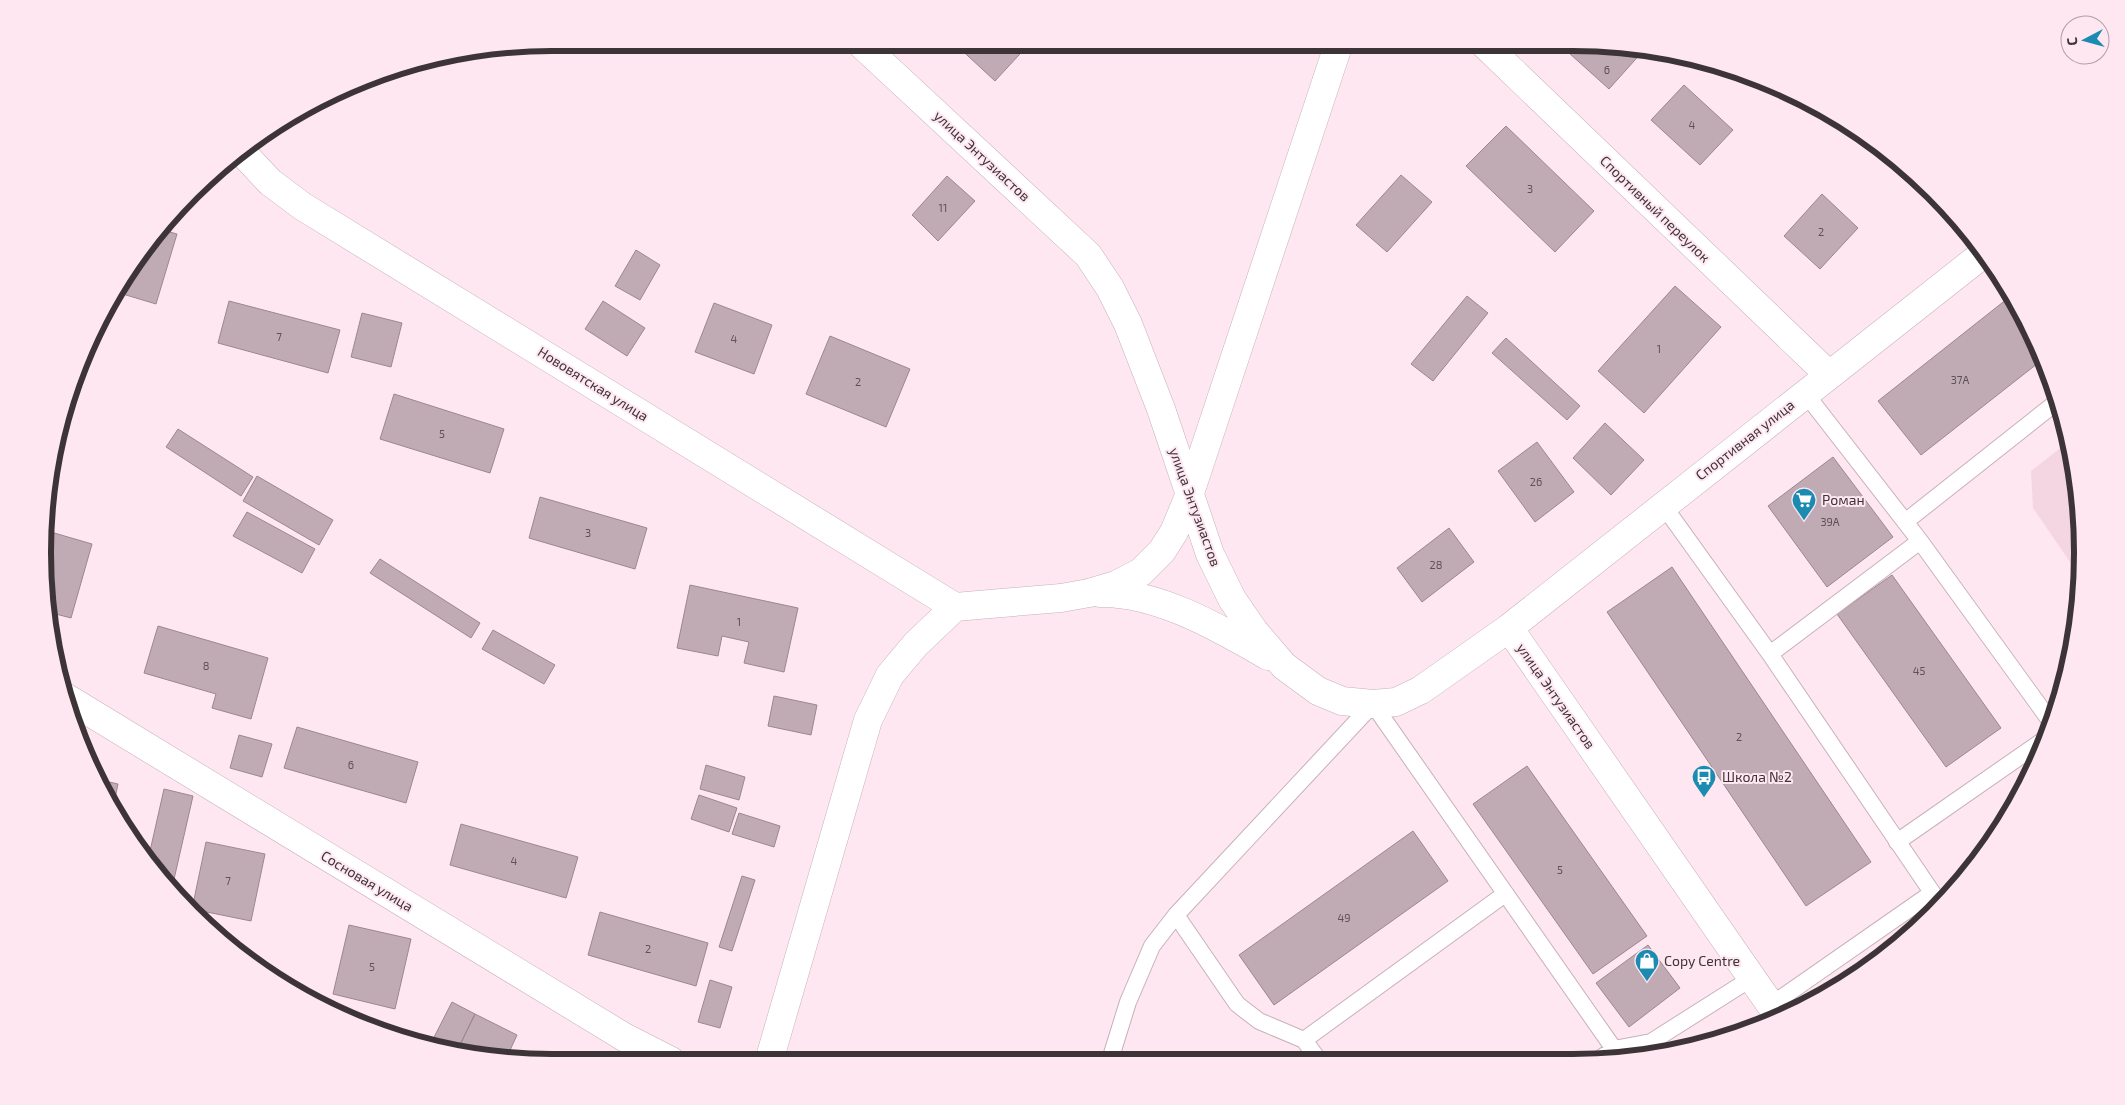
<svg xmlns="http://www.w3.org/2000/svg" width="2125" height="1105" font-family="'Exo 2',sans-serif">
<rect width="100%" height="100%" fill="#fee7f1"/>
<path fill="#f4d6e3" d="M2068 442 2078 486 2081 578 2033 508 2031 471Z"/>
<path fill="#c0abb4" stroke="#9c8790" d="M954 43H1030L995 81Z
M1559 44H1606L1641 49 1643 51 1609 89Z
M1684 85 1733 130 1700 165 1651 120Z
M1506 126 1594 211 1555 252 1466 166Z
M1401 175 1432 202 1387 252 1356 225Z
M947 176 975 201 938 241 912 215Z
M1822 194 1858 228 1820 269 1784 236Z
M159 229 177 234 156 304 116 292 128 269Z
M636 250 660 265 640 300 615 286Z
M1675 286 1721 327 1644 413 1598 371Z
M2012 295 2042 360 1921 455 1878 401Z
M1467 296 1488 313 1433 381 1411 364Z
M229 301 340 330 328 373 218 343Z
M603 301 645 328 627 356 585 329Z
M714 303 772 325 754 374 695 352Z
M362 313 402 323 391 367 351 357Z
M830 336 910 369 886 427 806 394Z
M1506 338 1580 406 1567 420 1492 353Z
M394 394 504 429 490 473 380 439Z
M1605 423 1644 460 1611 495 1573 458Z
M178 429 253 477 241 496 166 447Z
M1537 442 1574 492 1535 522 1498 471Z
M1833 457 1893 537 1827 587 1768 506Z
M257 476 333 520 319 545 243 501Z
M540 497 647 528 635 569 529 538Z
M247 512 315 549 302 573 233 536Z
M1449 528 1474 562 1422 602 1397 568Z
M44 530 92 544 71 618 48 612 44 586Z
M380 559 480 623 471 638 370 573Z
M1672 567 1871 862 1806 906 1607 612Z
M1892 575 2001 728 1946 767 1837 614Z
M690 585 798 608 784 672 744 663 749 642 722 636 718 656 677 648Z
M158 626 268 658 251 719 212 708 216 694 144 673Z
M493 630 555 665 544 684 482 649Z
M774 696 817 705 811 735 768 726Z
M297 727 418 762 406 803 284 768Z
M239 735 272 744 262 777 230 768Z
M706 765 745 777 739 800 700 789Z
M1527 766 1647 936 1593 974 1473 804Z
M96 779 118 784 113 808Z
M164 789 193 796 172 888 148 860Z
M699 795 737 808 729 832 691 819Z
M739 813 780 826 774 847 732 834Z
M461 824 578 857 566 898 450 865Z
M1413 831 1448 881 1274 1005 1239 955Z
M206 842 265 854 251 921 192 909Z
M742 876 755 880 732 951 719 947Z
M600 912 708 943 696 986 588 955Z
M349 925 411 939 395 1009 333 994Z
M1648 945 1680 988 1629 1027 1596 983Z
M710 980 732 987 720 1028 698 1022Z
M452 1002 475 1014 457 1051 429 1047Z
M475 1014 517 1035 506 1059 457 1051Z"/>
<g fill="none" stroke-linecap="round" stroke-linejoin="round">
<defs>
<path id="lane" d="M1805 393 1920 541 2051 722
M1663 505 1770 654 1940 904
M1905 522 2058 401
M1770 654 1920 541
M1897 842 2045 739
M1176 915 1237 1004 1259 1021 1304 1040
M1771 1005 1932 893
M1601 1058 1614 1049 1651 1042 1752 978
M1318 1059 1304 1040 1505 894
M1110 1060 1128 1002 1152 946 1176 915 1373 704 1614 1049"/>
<path id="street" d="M860 43 1088 255 1110 288 1128 324 1161 409 1210 554 1232 599 1254 631 1284 666 1318 691 1342 701 1373 704 1396 702 1421 690 1509 628 1779 1017
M1483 43 1828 374
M240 150 270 182 302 206 955 607
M1100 593C1158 592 1219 628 1268 656
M1509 628 1983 254
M65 697 624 1037 671 1061
M769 1061 868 720 890 675 916 644 955 607 1061 598 1089 593 1116 585 1141 572 1162 551 1174 532 1189 496 1339 43"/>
</defs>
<use href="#lane" stroke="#c7b1ba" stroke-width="18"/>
<use href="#street" stroke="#c7b1ba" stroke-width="29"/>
<use href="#lane" stroke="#fff" stroke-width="16"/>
<use href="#street" stroke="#fff" stroke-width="28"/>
</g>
<defs>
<symbol id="supermarket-pin" viewBox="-11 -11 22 30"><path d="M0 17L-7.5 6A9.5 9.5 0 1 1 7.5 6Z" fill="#1c8bb1" stroke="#fee7f1"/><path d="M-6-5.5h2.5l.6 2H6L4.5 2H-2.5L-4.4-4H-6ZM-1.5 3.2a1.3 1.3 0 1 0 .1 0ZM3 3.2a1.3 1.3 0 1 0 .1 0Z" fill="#fff"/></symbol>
<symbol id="bus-pin" viewBox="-11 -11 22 30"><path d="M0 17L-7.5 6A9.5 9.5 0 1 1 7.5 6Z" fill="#1c8bb1" stroke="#fee7f1"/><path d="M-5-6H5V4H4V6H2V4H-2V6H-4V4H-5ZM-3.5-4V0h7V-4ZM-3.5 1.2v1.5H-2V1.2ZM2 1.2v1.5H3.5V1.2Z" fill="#fff"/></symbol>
<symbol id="shop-pin" viewBox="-11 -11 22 30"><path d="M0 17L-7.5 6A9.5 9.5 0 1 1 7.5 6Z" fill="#1c8bb1" stroke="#fee7f1"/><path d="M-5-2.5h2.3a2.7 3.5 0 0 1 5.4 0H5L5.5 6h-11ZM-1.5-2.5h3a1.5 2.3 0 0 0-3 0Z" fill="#fff"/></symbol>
</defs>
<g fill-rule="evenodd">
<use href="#supermarket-pin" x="1790" y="486" width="28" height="38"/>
<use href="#bus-pin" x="1690" y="763" width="28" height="38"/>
<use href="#shop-pin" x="1633" y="947" width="28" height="38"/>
</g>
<g text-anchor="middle" stroke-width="4" stroke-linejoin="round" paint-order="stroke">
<g font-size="11" fill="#5e5257">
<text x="1607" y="74">6</text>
<text x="1692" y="129">4</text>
<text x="1530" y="193">3</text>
<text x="943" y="212">11</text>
<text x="1821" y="236">2</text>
<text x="279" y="341">7</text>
<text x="734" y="343">4</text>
<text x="1659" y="353">1</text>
<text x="1960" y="384">37А</text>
<text x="858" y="386">2</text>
<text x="442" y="438">5</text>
<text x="1536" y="486">26</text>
<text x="1830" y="526">39А</text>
<text x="588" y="537">3</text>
<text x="1436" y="569">28</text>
<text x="739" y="626">1</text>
<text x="206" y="670">8</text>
<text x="1919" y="675">45</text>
<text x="1739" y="741">2</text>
<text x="351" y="769">6</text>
<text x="514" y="865">4</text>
<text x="1560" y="874">5</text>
<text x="228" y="885">7</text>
<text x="1344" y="922">49</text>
<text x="648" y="953">2</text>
<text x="372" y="971">5</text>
</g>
<g font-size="14" fill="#3d3438" stroke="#fee7f1">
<text transform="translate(982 156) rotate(43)" y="5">улица Энтузиастов</text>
<text transform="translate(1655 209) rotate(44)" y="5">Спортивный переулок</text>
<text transform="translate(593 384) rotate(32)" y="5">Нововятская улица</text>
<text transform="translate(1745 440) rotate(-38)" y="5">Спортивная улица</text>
<text transform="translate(1195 507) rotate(70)" y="5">улица Энтузиастов</text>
<text transform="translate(1556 696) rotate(55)" y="5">улица Энтузиастов</text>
<text transform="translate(367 881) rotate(31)" y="5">Сосновая улица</text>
</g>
<g font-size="14" fill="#3d3438" stroke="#fee7f1" text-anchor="start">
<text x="1822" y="505">Роман</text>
<text x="1722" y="782">Школа №2</text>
<text x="1664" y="966">Copy Centre</text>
</g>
</g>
<path d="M0 0H2125V1105H0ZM552 51H1573A501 501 0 0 1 2074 552V553A501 501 0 0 1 1573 1054H552A501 501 0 0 1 51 553V552A501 501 0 0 1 552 51Z" fill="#fee7f1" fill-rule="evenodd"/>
<path fill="none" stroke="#3d3438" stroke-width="6" d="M552 51H1573A501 501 0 0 1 2074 552V553A501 501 0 0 1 1573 1054H552A501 501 0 0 1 51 553V552A501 501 0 0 1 552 51Z"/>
<g transform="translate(2085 40) rotate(264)"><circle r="24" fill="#fee7f1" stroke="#b19fa7"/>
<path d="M0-4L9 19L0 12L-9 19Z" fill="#1c8bb1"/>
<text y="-8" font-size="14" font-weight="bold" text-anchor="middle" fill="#3d3438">С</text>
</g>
</svg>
